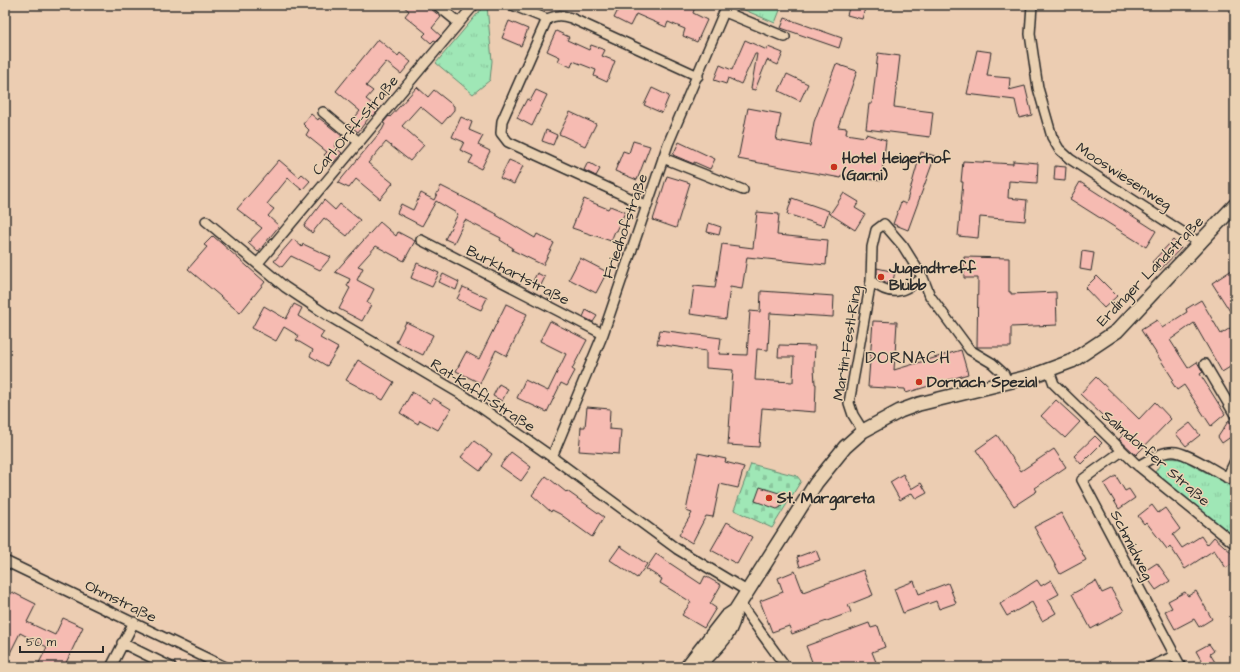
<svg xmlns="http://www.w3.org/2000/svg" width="1240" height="672" font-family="'Architects Daughter',sans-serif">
<defs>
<pattern id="grass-tufts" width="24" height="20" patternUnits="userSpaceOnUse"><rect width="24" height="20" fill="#9fe7b6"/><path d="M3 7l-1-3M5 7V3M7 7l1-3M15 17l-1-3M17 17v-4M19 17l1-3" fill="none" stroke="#89c69d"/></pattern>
<pattern id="cemetery-stones" width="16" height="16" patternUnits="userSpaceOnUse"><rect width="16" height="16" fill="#9fe7b6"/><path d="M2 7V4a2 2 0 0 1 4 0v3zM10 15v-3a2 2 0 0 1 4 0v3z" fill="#89c69d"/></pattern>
</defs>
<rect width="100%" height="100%" fill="#eccdb2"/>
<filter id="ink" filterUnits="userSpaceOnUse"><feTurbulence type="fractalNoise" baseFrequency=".025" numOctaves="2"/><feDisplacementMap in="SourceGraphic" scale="8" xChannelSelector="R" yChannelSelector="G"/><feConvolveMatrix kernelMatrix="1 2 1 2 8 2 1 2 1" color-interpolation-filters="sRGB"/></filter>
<g filter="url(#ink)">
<path fill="url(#grass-tufts)" stroke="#658970" d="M741 5H782L775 23 740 8Z
M487 6 492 61 490 80 473 94 436 63 483 7Z
M1164 458 1181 459 1235 488V537L1154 474Z"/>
<path fill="url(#cemetery-stones)" stroke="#658970" d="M751 464 797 476 801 481 772 528 734 510Z"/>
<path fill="#f6bbb2" stroke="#2b2b2b" d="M402 5H426L441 17 432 28 441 36 436 41 434 40 431 43 423 36 426 33 405 16 409 11Z
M617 5H691L695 7 693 13 707 20 697 42 683 36 685 29 668 22 666 27 636 14 630 26 614 18 620 6Z
M850 5H866L862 19 847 15Z
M785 18 842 38 839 48 781 28Z
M509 21 528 29 521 46 502 38Z
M556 31 569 37 567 40 589 50 591 45 605 50 602 56 615 61 607 82 594 76 596 70 573 61 571 67 558 61 560 57 547 51Z
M378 39 398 56 400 53 411 62 401 74 386 62 366 86 373 91 366 99 379 109 373 117 371 115 358 132 349 125 360 111 336 91Z
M745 40 767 50 768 47 783 53 778 65 767 60 755 90 751 89 757 54H755L741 84 728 78 726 84 714 80 720 65 732 70Z
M977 50 991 52 987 76 1010 78 1009 90 1025 86 1032 115 1019 118 1015 100 967 94Z
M878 53 900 56 894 107 933 112 930 137 866 129 869 104H872Z
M836 64 857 71 838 127 847 128 846 134 865 137 866 134 886 140 881 181 841 175V178L738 159 748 108 781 114 776 140 810 146 814 122Z
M787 74 808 84 800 101 779 91Z
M417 87 428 97 434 90 454 106V110L442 124 420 106 402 126 424 145 410 161 386 142 368 163 393 183 380 199 356 179 349 188 338 183 382 130 385 124 383 123 389 116 390 117Z
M652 88 669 96 662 113 644 105Z
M536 90 547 95 532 126 517 118 527 99 530 101Z
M570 112 596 124 585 146 559 134Z
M311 114 318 120 319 118 342 136 334 146 342 153 333 163 324 155 327 152 306 135 309 130 303 124Z
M461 117 472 122 469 130 483 136 478 145 490 151 481 169 469 163 473 156 460 150 464 142 452 137Z
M546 130 557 135 553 145 542 141Z
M633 141 650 146 637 180 615 171 623 151 629 153Z
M679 142 715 159 710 169 694 162V164L673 155Z
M921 152 935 156 908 230 893 224 901 202 906 204Z
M279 160 299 177 302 174 310 181 302 190 288 178 267 204 274 209 268 216 279 226 258 252 248 243 262 228 237 209Z
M509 160 523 166 514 184 500 178Z
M963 161 1013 164V161L1038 163 1037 183 1009 181 1008 198 1027 200 1025 221 980 217 978 238 958 236 963 182H961Z
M588 162 600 169 596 176 584 170Z
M1055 166 1066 167 1065 181 1054 180Z
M667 176 690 183 676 228 653 220Z
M1080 182 1156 231 1146 247 1070 199Z
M441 186 496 214V215L535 238 537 234 554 243 543 265 512 250 513 248 500 240 501 238 465 220 454 243 445 239 458 214 436 201 422 226 397 213 401 204 413 210 421 193 434 200Z
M844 193 859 202 855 208 865 214 855 230 830 214Z
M792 198 829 211 824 226 787 214Z
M584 199 608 209 610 206 625 212 617 231H615L611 241 572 228Z
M324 200 335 210 340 204 360 220 347 236 324 218 312 233 304 226Z
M757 212 779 214 777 235 828 240 826 265 747 257 742 289 730 287 726 319 690 314 694 286 715 288 722 244 753 248Z
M380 222 396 236 398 232 415 241 404 261 376 246 358 266 363 268 357 280 374 289 367 303 371 305 362 321 339 309 350 288 347 286 350 279 335 272Z
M709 223 721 227 719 235 707 232Z
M213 236 265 282 240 313 188 269 207 247 204 245Z
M293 239 302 247 303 244 331 257 320 270 291 256 282 267 274 261Z
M1173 240 1181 248 1160 270 1152 262Z
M1082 251 1094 253 1091 271 1080 269Z
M964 257 1009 258V292H1011V294L1056 292 1057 325 1011 327V347H977L978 278H964Z
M580 258 607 272 596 293 569 279Z
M417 263 439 273 432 287 411 278Z
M877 268 895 272 892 285 877 278Z
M1235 268V319L1212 283Z
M537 273 545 277 540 287 532 283Z
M443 274 459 282 456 290 439 282Z
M1097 276 1117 296 1104 308 1085 288Z
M463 287 487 298 481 310 457 299Z
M761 291 834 296 833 317 770 313 768 350 757 349 755 380 793 382 794 357H778L779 345 815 346 814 367 815 384H816L815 412 762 408 759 447 728 445 733 370 706 368V351L657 344 660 330 721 338 719 354 747 355 750 311 760 312Z
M1201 300 1221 334 1235 325V364L1222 372 1194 323 1170 340 1188 368 1197 362 1203 372 1200 374 1225 414 1211 426 1184 385 1177 390 1171 381 1173 379 1141 330 1157 320 1162 328 1187 312 1186 309Z
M294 304 302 308 298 316 324 332 320 338 338 348 327 366 310 356 313 350 296 340 299 336 284 327 276 341 252 328 264 306 286 319Z
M506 304 527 314 507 356 496 350 480 383 456 371 466 352 479 359Z
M586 310 597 316 593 322 583 317Z
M550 321 587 340 572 369 575 371 567 386 561 383 547 412 517 398 525 380 548 391 566 354 540 341Z
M873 321 897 322 894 370 961 350 968 374 906 393 905 389 868 387Z
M406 322 433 335 423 355 396 342Z
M358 360 394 382 383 400 346 380Z
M1096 377 1139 419 1155 402 1171 419 1136 455 1119 439 1123 435 1080 394Z
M499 384 508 389 502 401 493 396Z
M412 392 430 403 433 398 451 409 438 430 420 420 418 424 400 413Z
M1056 400 1080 422 1065 438 1041 416Z
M587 407 610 409 609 429 621 430 619 454 579 451 581 427H585Z
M1229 420 1235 429V434L1222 443 1218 437Z
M1190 423 1200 435 1186 446 1176 434Z
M997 435 1021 471 1054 449 1066 467 1035 488 1037 491 1014 506 976 450Z
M1095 436 1102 443 1081 464 1074 456Z
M474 441 492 454 480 471 461 457Z
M511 452 531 467 521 481 500 466Z
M698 453 726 459 725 462 744 467 738 488 720 484 713 517 706 516 692 543 679 535 692 513 686 511Z
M903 474 911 489 921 483 927 493 916 499 912 493 900 500 890 482Z
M546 476 566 492 567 491 604 517 592 537 560 514 552 510 551 512 532 495Z
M1116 476 1125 491 1129 489 1135 498 1119 509 1104 484Z
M760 487 782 494 781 507 777 509 755 501Z
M1152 505 1158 513 1165 508 1180 529 1173 535 1182 548 1201 536 1207 545 1214 537 1233 554 1235 562 1226 568 1214 550 1185 569 1170 546 1167 549 1146 522 1144 524 1138 516Z
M1061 513 1086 560 1060 574 1034 527Z
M727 522 752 537 737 564 711 550Z
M620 546 647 564 637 578 610 560Z
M816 550 820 560 800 567 797 557Z
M656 554 701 584 705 576 721 585 710 604 716 608 704 628 682 615 691 602 660 583 662 579 646 569Z
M1157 563 1170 581 1156 590 1143 572Z
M863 570 873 595 848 605 851 612 792 634 789 626 772 632 760 601 783 592 778 578 795 571 803 592Z
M1037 580 1041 586 1051 580 1059 594 1048 600 1056 613 1042 621 1032 602 1007 616 1000 604Z
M914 581 919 594 948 583 956 603 939 609 936 601 903 613 894 589Z
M1096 581 1102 593 1111 589 1124 611 1091 629 1072 594Z
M1196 591 1212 619 1199 627 1194 619 1175 629 1165 611 1172 608 1168 601 1185 592 1188 596Z
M12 592 36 604 27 622 55 635 63 618 83 627 64 667H37L47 647 20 633 5 663V607Z
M869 623 871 628 878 626 885 647 872 652 876 662 862 667H814L806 646Z
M1209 644 1214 651 1210 654 1218 667H1205L1196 651Z"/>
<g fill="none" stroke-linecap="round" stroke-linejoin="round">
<defs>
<path id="street" d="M437 5 459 23
M512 5 547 19
M1032 5 1030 34 1038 88 1052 137 1059 149 1070 159 1201 244
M725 12 785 37
M323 112 359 142
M663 158 743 190
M647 206 508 142 501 133 502 121 547 19C556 15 561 15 571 18L698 76
M206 221 285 287 327 315 466 397 552 457 677 549 747 591
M421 240 603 334
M258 263 474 5
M871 281C892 298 902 292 923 278
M1205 364 1235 415
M1049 370 1054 384 1136 464 1235 544
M863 431 853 415 849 403 871 281 872 247 876 230 884 224 903 246 923 278 930 296 970 350 992 363 1004 374 1007 382
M1122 451 1082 480 1181 667
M552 457 603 334 668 144 727 5
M1138 466C1149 460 1163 450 1176 452 1192 455 1220 474 1235 482
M1227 478 1235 461
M5 561 225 667
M740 604 786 667
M122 643 171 667
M111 667 134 622
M1150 667 1174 656"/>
<path id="secondary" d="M687 667 726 617 735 611
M698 667C714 648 732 637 735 611L816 483 845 447 863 431 900 411 919 404 1032 376 1072 361 1117 331 1235 205"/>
</defs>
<use href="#street" stroke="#2b2b2b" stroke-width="12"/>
<use href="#secondary" stroke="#2b2b2b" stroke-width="16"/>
<use href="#street" stroke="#ead1b2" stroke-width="9"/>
<use href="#secondary" stroke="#ead1b2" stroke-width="13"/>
</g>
</g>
<g fill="#c8321e" stroke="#ead1b2" stroke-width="1.5">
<circle cx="834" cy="167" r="4"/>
<circle cx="881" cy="277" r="4"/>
<circle cx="919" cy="382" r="4"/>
<circle cx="769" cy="498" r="4"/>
</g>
<g text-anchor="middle" stroke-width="3" stroke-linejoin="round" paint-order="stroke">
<g font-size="15" fill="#2b2b2b" stroke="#ead1b2">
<text transform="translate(355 125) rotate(-50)" y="5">Carl-Orff-Straße</text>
<text transform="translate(1124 176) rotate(33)" y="5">Mooswiesenweg</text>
<text transform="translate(625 226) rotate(-71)" y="5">Friedhofstraße</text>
<text transform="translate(1150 271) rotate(-46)" y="5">Erdinger Landstraße</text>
<text transform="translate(518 275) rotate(27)" y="5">Burkhartstraße</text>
<text transform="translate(847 343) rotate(-81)" y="5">Martin-Festl-Ring</text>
<text transform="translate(483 395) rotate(33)" y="5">Rat-Kaffl-Straße</text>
<text transform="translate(1156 458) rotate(41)" y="5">Salmdorfer Straße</text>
<text transform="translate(1132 545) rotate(63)" y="5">Schmidweg</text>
<text transform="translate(121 601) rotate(26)" y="5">Ohmstraße</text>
</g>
<g font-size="15" font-weight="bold" fill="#2b2b2b" stroke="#ead1b2" text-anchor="start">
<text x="842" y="163">Hotel Heigerhof<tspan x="842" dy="17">(Garni)</tspan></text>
<text x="889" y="273">Jugendtreff<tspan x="889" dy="17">Blubb</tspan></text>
<text x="927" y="387">Dornach Spezial</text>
<text x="777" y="503">St. Margareta</text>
</g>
<g font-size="17" letter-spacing="1" fill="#2b2b2b" stroke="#ead1b2">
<text x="908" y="363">DORNACH</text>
</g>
</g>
<rect width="1240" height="672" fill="none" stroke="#ead1b2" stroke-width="20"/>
<rect x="10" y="10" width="1220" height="652" fill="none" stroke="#2b2b2b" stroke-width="1.5" filter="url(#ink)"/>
<path d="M20 646v6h83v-6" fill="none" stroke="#2b2b2b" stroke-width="2"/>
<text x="26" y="646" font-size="12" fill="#2b2b2b" stroke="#ead1b2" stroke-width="3" paint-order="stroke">50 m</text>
</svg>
